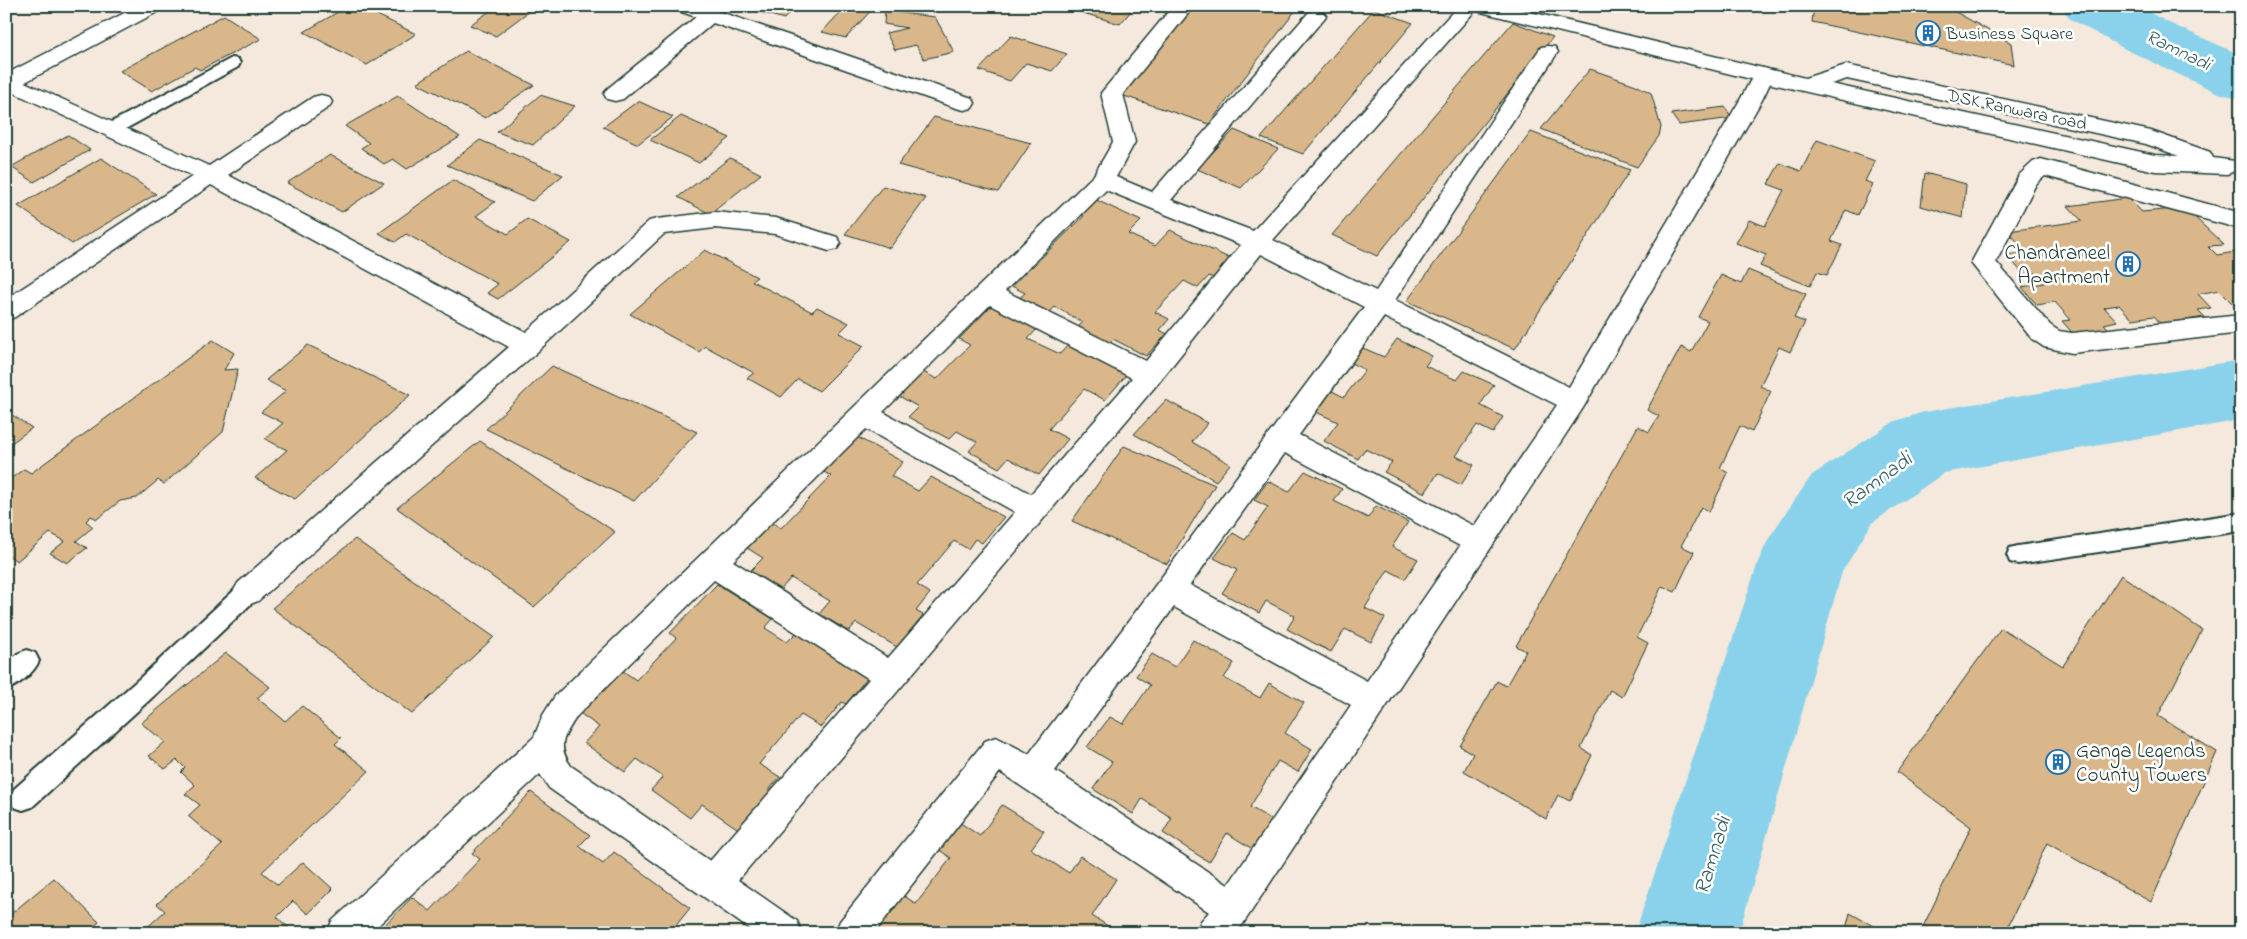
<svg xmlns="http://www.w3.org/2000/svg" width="2247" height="939" font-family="'Indie Flower',sans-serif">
<rect width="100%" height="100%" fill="#f4e9dc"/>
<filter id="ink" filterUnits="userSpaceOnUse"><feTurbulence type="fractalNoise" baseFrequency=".02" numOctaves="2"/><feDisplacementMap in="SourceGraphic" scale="10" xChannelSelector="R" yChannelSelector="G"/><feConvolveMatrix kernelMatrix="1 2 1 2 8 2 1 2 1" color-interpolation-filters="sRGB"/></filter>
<g filter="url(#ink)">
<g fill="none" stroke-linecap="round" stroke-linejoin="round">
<path fill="#8ad2eb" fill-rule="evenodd" d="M2061 6H2137L2169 23 2241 55V99L2218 93 2125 49 2070 19Z
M2241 360V420L1944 473 1872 523 1842 572 1739 933H1635L1758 562 1770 536 1812 475 1895 421 1924 412Z"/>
</g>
<path fill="#d9b78b" stroke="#1f3d34" d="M348 6H359L416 34 367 65 304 32Z
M497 6H536L496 36 470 25Z
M757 6H796L784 19 753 10Z
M846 6H875L846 38 822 32Z
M1076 6H1123L1122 8 1131 11 1120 24 1073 10Z
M1192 6H1299L1209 124 1118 94Z
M1814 6H1945L2011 43 2014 65 1812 22Z
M1374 9 1413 23 1303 154 1261 138Z
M885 11 935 17 954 52 924 59 916 45 895 50 886 33 907 28 884 24Z
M224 15 261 39 200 70 195 67 152 91 120 71Z
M1513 22 1553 37 1377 256 1332 235Z
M1011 36 1067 54 1052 71 1026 63 1010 81 979 70Z
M466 51 534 85 485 118 417 83Z
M1590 69 1636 85 1651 93 1661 127 1659 136 1637 167 1541 129Z
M540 95 575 106 533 145 497 132Z
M398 96 460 137 407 169 393 159 384 164 361 148 369 143 345 126Z
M638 101 673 117 638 144 603 127Z
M1725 107 1732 118 1679 125 1671 114Z
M681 116 730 138 699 163 650 140Z
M934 117 1031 143 998 192 898 165Z
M1234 130 1278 149 1241 188 1197 169Z
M1531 132 1630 170 1515 349 1407 301Z
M68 135 90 150 34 182 11 167Z
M480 140 563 175 532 201 447 165Z
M1817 140 1875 161 1865 181 1873 184 1858 215 1846 210 1831 241 1842 245 1827 275 1817 272 1810 286 1760 266 1766 255 1736 243 1749 220 1765 226 1784 190 1768 184 1780 163 1801 171Z
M330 155 384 183 342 212 287 183Z
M101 158 156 194 72 244 18 206Z
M730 158 761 174 710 214 678 197Z
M1925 173 1966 184 1963 218 1921 206Z
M453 180 495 202 476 216 508 234 527 219 571 242 498 299 487 293 498 284 406 234 395 242 379 233Z
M883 186 926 198 890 248 845 234Z
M1092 198 1141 221 1128 234 1155 246 1170 230 1233 260 1216 279 1209 276 1198 288 1184 281 1155 312 1169 319 1160 330 1167 334 1146 356 1113 339 1105 348 1073 332 1083 322 1055 307 1044 317 1015 302 1025 293 1006 283 1027 264 1032 267 1084 216 1077 212Z
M2128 198 2142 212 2185 208 2224 245 2208 246 2217 255 2241 251V303L2233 304 2219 290 2198 294 2211 308 2198 310 2205 317 2161 324 2154 316 2132 319 2119 305 2104 307 2117 321 2104 324 2111 331 2076 337 2062 321 2071 320 2055 302 2037 305 2022 287 2044 283 2036 273 2024 275 2007 255 2026 252 2008 231 2082 221 2068 206Z
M705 250 757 277 752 281 812 312 817 307 849 323 839 333 864 346 819 391 798 379 781 397 747 378 754 373 705 346 699 352 630 314Z
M1748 270 1806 294 1794 318 1805 322 1790 352 1779 347 1760 386 1771 391 1752 432 1740 426 1720 468 1728 473 1709 512 1701 507 1681 546 1694 552 1675 592 1662 586 1637 637 1648 643 1622 697 1610 690 1581 748 1592 755 1570 801 1558 795 1546 819 1464 771 1473 754 1460 746 1497 681 1506 686 1526 651 1516 646 1638 426 1649 432 1659 416 1647 410 1681 347 1691 352 1708 321 1698 317 1721 275 1741 284Z
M991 306 1037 329 1028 339 1060 354 1069 344 1128 373 1105 400 1084 389 1049 429 1068 439 1039 475 1008 458 999 468 969 451 977 442 957 431 949 439 908 417 918 407 899 396 923 372 937 379 970 345 959 339Z
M1397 339 1432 356 1425 366 1457 380 1464 371 1494 385 1480 405 1503 417 1493 433 1477 425 1456 456 1474 465 1461 485 1438 473 1425 493 1384 472 1392 462 1365 449 1358 459 1324 441 1338 422 1316 412 1332 391 1344 397 1365 370 1351 363 1363 348 1384 357Z
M213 340 234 353 224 370 238 369 223 432 164 484 158 480 137 498 120 501 97 519 91 516 86 521 93 527 76 541 87 548 67 563 50 553 65 541 50 533 17 561 6 554V482L24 469 31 473Z
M308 345 410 395 295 499 255 478 287 450 265 439 283 423 261 412 286 391 266 380Z
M552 366 697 432 634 501 486 429Z
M1166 400 1208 423 1192 442 1230 464 1216 481 1134 434Z
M6 411 32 428 6 447Z
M855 436 903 462 891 476 918 491 931 477 1004 517 982 543 975 539 968 549 954 541 917 585 930 593 916 611 923 615 897 647 856 623 849 631 819 614 830 601 791 578 780 590 750 571 763 558 744 546 768 520 781 528 831 476 822 471Z
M480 441 615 532 534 607 397 508Z
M1124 446 1215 485 1167 564 1072 521Z
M1305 471 1342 489 1334 501 1368 518 1376 506 1408 522 1392 547 1418 559 1405 579 1388 570 1365 608 1385 618 1371 642 1345 629 1331 652 1287 629 1295 616 1266 601 1259 613 1222 593 1237 570 1214 558 1233 533 1245 540 1268 507 1254 500 1268 481 1289 492Z
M355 539 494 637 412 714 272 608Z
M2121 575 2202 630 2158 716 2217 752 2151 902 2047 843 2005 933H1920L1971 827 1897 772 2001 628 2063 666Z
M717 584 773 619 765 628 787 642 796 633 867 678 846 704 842 702 821 727 801 715 759 764 780 777 768 791 772 794 741 831 702 804 690 818 651 790 663 777 637 759 625 772 584 743 599 727 577 711 619 668 636 680 676 638 670 633Z
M1193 640 1234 663 1224 678 1260 698 1269 683 1304 703 1285 733 1312 749 1298 772 1278 761 1250 807 1272 820 1254 850 1227 833 1209 862 1163 833 1172 818 1142 799 1133 814 1093 789 1112 762 1087 747 1110 717 1123 724 1150 685 1136 676 1152 654 1175 667Z
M226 653 270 687 257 698 285 721 302 706 341 738 335 744 369 771 262 872 278 885 303 862 333 889 308 914 293 901 277 917 291 930 289 933H141L165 911 157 904 222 845 188 816 200 805 185 794 195 785 181 772 185 768 177 760 165 769 149 756 165 742 141 723Z
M531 792 590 835 579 846 603 864 614 852 690 908 670 933H377L412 897 430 911 480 859 472 853Z
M1002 805 1044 831 1031 849 1069 873 1080 856 1116 879 1092 916 1119 933 876 932 903 895 916 904 951 858 935 847 956 820 980 836Z
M54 878 99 922 87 933H6V918Z
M1850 913 1886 933H1845Z"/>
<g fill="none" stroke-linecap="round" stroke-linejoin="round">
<defs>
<path id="lane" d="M232 58 238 59 240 63 238 67 118 133 112 135 106 133 103 129 106 125Z
M2241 513V531L2018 564 2010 562 2007 555 2010 548 2018 546Z
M248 582 256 585 259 592 256 599 156 694 32 807 23 810 14 807 10 798 14 789 140 678 240 585Z
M27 650 35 653 39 661C33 674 19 685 6 690V664L19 653Z"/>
<path id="street" d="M673 6H703L972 98 975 103 972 108 964 110 956 108 713 23 623 99 615 101 607 99 604 94 607 89 696 17 676 10Z
M1173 6H1194L1123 94 1135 142 1116 177 1152 192 1309 12 1316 10 1323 12 1326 16 1171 200 1253 231 1458 6H1479L1273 240 1376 291 1541 47 1548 46 1555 47 1558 52 1395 300 1569 387 1740 100 1756 70 1763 68 1770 70 1774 75 1762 100 1583 408 1237 933H1196L1201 921 1209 912 1000 772 874 933H835L840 921 985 741 996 737 1029 754 1364 307 1261 254 1159 382 738 880 797 921 802 933H755L549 788 540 774 370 933H327L332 921 534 737 543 715 555 696 1094 175 1113 142 1101 93ZM1106 190 1241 245 1146 361 1005 291ZM990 305 1132 378 1031 494 883 412ZM1384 317 1557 405 1474 526 1299 435ZM866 429 1015 512 888 658 733 561ZM1285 453 1460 546 1367 681 1190 585ZM714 580 869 679 710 861 571 766C556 744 564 737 577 716ZM1174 607 1351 705 1228 885 1055 771Z
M9 75 209 166 313 97 321 95 329 97 332 102 329 107 228 175 526 332 649 221 657 219 715 212 776 218 837 237 841 243 837 249 829 251 775 234 715 228 664 234 537 352 258 601 248 605 238 601 233 592 238 583 509 347 211 185 15 317 6 320V299L193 176 6 89V76Z
M2041 159 2241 213V229L2045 176 2036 184 1996 262 2050 325 2059 331 2072 333 2241 315V333L2072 353 2044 347 2032 339 1971 263 2019 175 2033 162Z"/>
<path id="secondary" d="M138 6H164L161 10 14 88 6 90V74Z
M1470 6H1506L1805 78 1846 65 2151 131 2210 152 2213 158 2235 161 2238 166 2235 171 2227 174 2155 171 1763 82 1473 10ZM1847 79 2146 144 2179 156 2155 155 1831 84Z"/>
</defs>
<use href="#lane" stroke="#1f3d34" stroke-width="4"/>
<use href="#street" stroke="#1f3d34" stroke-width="3"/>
<use href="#secondary" stroke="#1f3d34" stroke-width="3"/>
<use href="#lane" fill="#fff" fill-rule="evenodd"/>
<use href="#street" fill="#fff" fill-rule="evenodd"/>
<use href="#secondary" fill="#fff" fill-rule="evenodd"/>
</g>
</g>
<defs>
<symbol id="building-ring" viewBox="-11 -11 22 22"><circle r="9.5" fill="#fff" stroke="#1f6fb2" stroke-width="1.5"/><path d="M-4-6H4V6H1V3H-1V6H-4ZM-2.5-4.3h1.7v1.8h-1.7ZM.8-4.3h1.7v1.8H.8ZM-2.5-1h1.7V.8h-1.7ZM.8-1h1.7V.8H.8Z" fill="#1f6fb2"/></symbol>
</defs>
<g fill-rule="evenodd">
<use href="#building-ring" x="1914" y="19" width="28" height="28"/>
<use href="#building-ring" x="2114" y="250" width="28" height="28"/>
<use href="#building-ring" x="2044" y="748" width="28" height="28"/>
</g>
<g text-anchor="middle" stroke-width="5" stroke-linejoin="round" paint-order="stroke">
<g font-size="18" fill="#1f3d34" stroke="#fff" text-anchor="start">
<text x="1946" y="39">Business Square</text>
</g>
<g font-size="18" fill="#1f3d34" stroke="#fff">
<text transform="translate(2017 109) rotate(12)" y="6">DSK Ranwara road</text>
</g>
<g font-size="19" font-style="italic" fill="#3a6262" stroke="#fff">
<text transform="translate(2179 49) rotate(26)" y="7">Ramnadi</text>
</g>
<g font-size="21" fill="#1f3d34" stroke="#fff" text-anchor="end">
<text x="2110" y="259">Chandraneel<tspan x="2110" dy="24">Apartment</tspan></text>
<text x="2076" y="757" text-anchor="start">Ganga Legends<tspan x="2076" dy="24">County Towers</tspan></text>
</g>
<g font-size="22" font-style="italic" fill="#3a6262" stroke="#fff">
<text transform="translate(1876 479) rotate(-36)" y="8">Ramnadi</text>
<text transform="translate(1711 855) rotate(-73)" y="8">Ramnadi</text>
</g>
</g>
<rect width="2247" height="939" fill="none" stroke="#fff" stroke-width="25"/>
<rect x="12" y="12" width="2222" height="914" fill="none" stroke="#1f3d34" stroke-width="2" filter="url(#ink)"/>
</svg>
